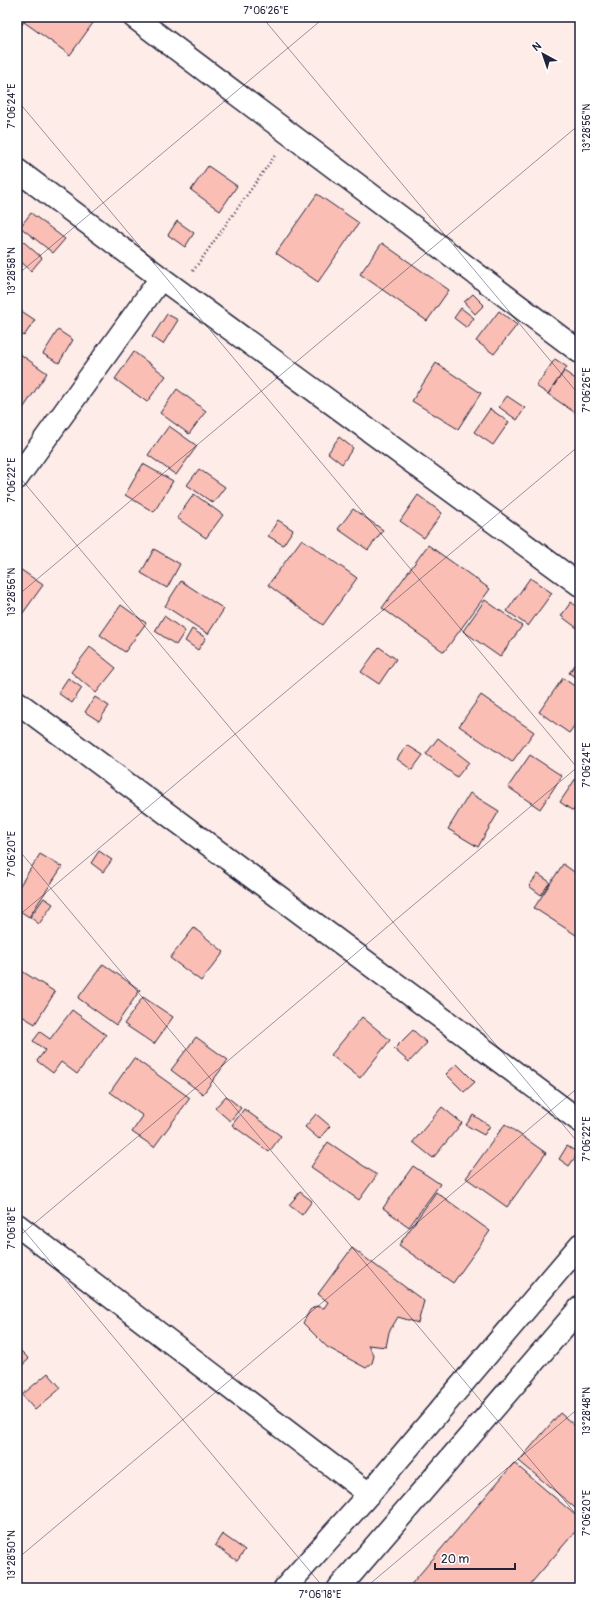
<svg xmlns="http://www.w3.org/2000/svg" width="597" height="1605" font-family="Pangolin,sans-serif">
<rect width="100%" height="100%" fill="#feece9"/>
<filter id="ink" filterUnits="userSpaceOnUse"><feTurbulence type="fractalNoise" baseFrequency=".025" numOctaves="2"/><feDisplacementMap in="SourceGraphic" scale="8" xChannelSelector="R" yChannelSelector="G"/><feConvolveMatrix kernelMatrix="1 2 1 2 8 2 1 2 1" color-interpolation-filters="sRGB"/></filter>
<g filter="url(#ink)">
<path fill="#fabeb5" stroke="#22223b" d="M17 17H28L19 28 17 26Z
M28 17H85L93 23 70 55 24 22Z
M208 166 237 186 220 211 191 190Z
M317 194 359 223 318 282 276 253Z
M31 213 65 239 53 253 20 227Z
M177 221 194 233 185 247 168 235Z
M17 236 42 258 31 271 17 258Z
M382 243 449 290 427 321 360 274Z
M473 294 484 305 475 314 464 302Z
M17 308 35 320 24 336 17 331Z
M461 308 474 318 467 328 454 318Z
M499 311 517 325 494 354 476 341Z
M167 314 178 320 163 344 152 337Z
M58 330 73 340 59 363 43 354Z
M17 352 47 373 20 413 17 411Z
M134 352 166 376 147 402 115 379Z
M555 359 567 367 548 394 536 386Z
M436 363 481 393 458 429 412 401Z
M564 371 580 382V403L574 412 548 394Z
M177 389 206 411 189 434 160 413Z
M507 396 525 408 517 420 499 407Z
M490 409 509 422 493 445 474 432Z
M169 426 197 446 176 475 148 455Z
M339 437 353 448 342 464 328 453Z
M143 464 173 481 154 512 125 495Z
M199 469 225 487 213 503 187 485Z
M194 494 223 515 206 538 177 518Z
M418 495 442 513 424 538 400 521Z
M353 509 383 530 368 550 338 529Z
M278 520 293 530 283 545 268 536Z
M302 539 357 578 323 625 268 585Z
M428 545 490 589 444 652 382 608Z
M154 549 180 564 167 588 141 573Z
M17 567 43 585 23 613 17 609Z
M530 578 552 593 528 626 507 611Z
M181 581 224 609 208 634 165 606Z
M485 600 522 626 500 657 463 631Z
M571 602 580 609V624L577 628 561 616Z
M121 605 146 623 125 652 100 635Z
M164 616 185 631 176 645 155 631Z
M192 629 206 638 198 650 185 641Z
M90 647 116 668 96 693 71 672Z
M379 647 396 659 379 684 361 672Z
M580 658V680L569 673Z
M68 678 82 688 72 703 58 693Z
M563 678 580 690V718L569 733 539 712Z
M481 695 534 732 512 762 459 726Z
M95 697 109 706 99 721 85 712Z
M438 738 469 762 457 777 426 754Z
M407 745 423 755 412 770 397 759Z
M530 755 562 776 540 809 508 787Z
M580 772V801L573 811 560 802Z
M470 793 499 811 478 847 448 829Z
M99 851 112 860 103 872 91 863Z
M40 854 62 867 29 917 17 909V890Z
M563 864 580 876V929L576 935 534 908Z
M538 874 550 882 541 895 529 886Z
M44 898 53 904 39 924 30 917Z
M194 928 224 952 201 981 170 958Z
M103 964 140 990 116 1025 78 998Z
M17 968 55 992 35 1024 17 1013Z
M143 997 173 1017 154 1044 124 1024Z
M72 1010 106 1035 77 1074 61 1062 53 1073 37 1061 45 1050 33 1041 40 1032 50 1039Z
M362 1017 390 1040 360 1078 331 1055Z
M413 1030 427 1043 409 1062 394 1049Z
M196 1037 228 1060 203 1094 171 1070Z
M134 1058 190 1098 154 1147 132 1132 143 1116 110 1092Z
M457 1064 475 1082 464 1092 446 1074Z
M226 1096 241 1108 230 1121 215 1108Z
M442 1107 462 1123 433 1158 413 1142Z
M244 1109 281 1136 269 1152 232 1125Z
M316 1114 330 1126 319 1139 305 1127Z
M473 1115 490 1126 484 1135 466 1125Z
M505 1124 546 1153 507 1207 466 1178Z
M328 1142 377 1175 359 1200 311 1167Z
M567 1146 578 1153 569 1166 559 1159Z
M413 1166 440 1184 409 1227 383 1208Z
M300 1192 312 1201 302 1215 289 1205Z
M436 1192 490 1231 453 1283 399 1245Z
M352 1248 424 1301 418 1323 398 1317 389 1332 386 1347 368 1345 374 1356 372 1363 366 1368 327 1347 303 1323 310 1310 316 1306 324 1308 328 1302 318 1294Z
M17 1347 29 1359 17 1370Z
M48 1373 61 1388 35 1410 22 1395Z
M560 1413 580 1430V1512L519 1461Z
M514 1463 580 1519V1526L527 1588H408Z
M222 1534 245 1550 237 1561 215 1545Z"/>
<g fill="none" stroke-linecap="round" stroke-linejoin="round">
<defs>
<path id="minor" d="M134 17 580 352
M17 170 161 278 580 585
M17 478 161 278
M17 702 580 1121
M17 1225 369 1494"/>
<path id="secondary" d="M285 1588 369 1494 580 1245
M339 1588 580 1308"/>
</defs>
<use href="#minor" stroke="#22223b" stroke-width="25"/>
<use href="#secondary" stroke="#22223b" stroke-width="25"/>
<path stroke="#22223b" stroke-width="2.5" stroke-dasharray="1 3" stroke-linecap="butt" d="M193 271 276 154"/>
<use href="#minor" stroke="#fff" stroke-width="22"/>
<use href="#secondary" stroke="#fff" stroke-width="22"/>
</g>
</g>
<path fill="none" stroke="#22223b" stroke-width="1" stroke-opacity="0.45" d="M262 17 580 396M576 17 580 22M17 100 580 771M17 275 325 17M17 474 580 1145M17 596 580 124M17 848 580 1519M17 917 580 445M17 1222 324 1588M17 1238 580 765M17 1559 580 1086M365 1588 580 1407"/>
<rect width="597" height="1605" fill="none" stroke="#fff" stroke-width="44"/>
<g transform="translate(543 54) rotate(320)" stroke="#ffffff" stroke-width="3" paint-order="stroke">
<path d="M0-3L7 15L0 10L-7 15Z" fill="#22223b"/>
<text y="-6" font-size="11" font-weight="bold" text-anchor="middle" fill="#22223b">N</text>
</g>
<path d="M435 1563v6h80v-6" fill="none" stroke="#22223b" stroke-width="2"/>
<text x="441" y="1563" font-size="12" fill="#22223b" stroke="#ffffff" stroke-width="3" paint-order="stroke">20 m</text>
<rect x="22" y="22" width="553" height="1561" fill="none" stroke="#22223b" stroke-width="1.5"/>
<g font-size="10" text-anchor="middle" fill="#22223b">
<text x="266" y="14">7°06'26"E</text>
<text transform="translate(11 106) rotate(-90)" y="4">7°06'24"E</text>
<text transform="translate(586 128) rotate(-90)" y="4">13°28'56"N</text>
<text transform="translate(11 271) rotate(-90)" y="4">13°28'58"N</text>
<text transform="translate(586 390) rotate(-90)" y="4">7°06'26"E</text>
<text transform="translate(11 480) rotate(-90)" y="4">7°06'22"E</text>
<text transform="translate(11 592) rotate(-90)" y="4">13°28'56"N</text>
<text transform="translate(586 765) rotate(-90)" y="4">7°06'24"E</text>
<text transform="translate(11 854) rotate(-90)" y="4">7°06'20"E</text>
<text transform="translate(586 1139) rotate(-90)" y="4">7°06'22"E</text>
<text transform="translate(11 1228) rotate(-90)" y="4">7°06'18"E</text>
<text transform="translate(586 1411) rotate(-90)" y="4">13°28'48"N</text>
<text transform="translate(586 1513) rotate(-90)" y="4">7°06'20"E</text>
<text transform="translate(11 1555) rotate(-90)" y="4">13°28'50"N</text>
<text x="320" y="1598">7°06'18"E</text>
</g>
</svg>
